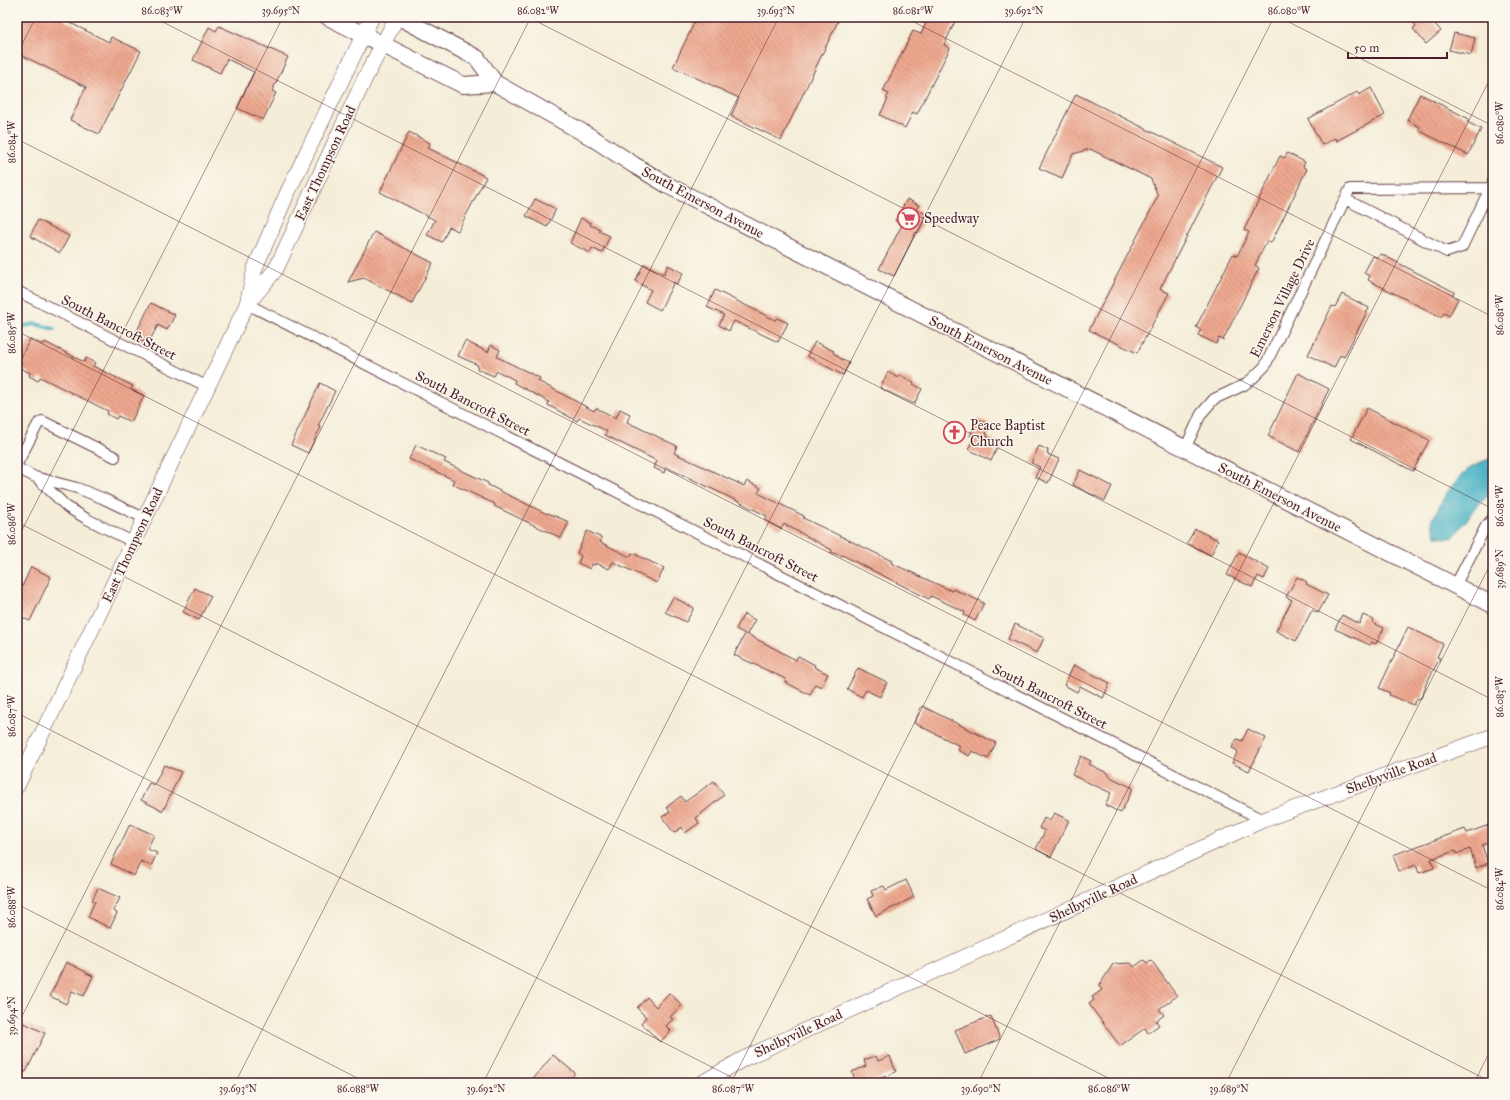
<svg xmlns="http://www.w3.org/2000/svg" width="1510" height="1100" font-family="'IM FELL Great Primer',serif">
<defs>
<pattern id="building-back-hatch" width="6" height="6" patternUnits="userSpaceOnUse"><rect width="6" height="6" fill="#eea88f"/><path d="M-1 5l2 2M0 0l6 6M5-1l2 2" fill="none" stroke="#c38875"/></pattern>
</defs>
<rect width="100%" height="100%" fill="#fbf7ec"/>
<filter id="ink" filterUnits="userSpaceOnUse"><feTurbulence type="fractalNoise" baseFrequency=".025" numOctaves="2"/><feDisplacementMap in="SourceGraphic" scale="8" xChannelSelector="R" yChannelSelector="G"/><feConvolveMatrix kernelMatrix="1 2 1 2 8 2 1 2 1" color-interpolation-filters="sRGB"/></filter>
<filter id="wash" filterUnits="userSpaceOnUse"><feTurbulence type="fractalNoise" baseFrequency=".012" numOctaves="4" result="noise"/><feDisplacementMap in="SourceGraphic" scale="16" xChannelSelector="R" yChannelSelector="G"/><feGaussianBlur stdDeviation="0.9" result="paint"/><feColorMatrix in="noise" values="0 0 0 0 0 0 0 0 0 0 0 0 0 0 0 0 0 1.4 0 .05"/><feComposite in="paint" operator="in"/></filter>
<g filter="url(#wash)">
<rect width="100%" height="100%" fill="#f4edd8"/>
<path fill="#45b0c3" stroke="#486877" d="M1493 458V491L1475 509 1453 538H1445L1436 536 1432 521C1445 493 1460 466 1493 458Z"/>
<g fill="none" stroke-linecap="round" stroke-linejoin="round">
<path stroke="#45b0c3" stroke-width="4" d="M17 327 36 324 54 329"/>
</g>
<g id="blocks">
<path fill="url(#building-back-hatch)" d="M17 17H66L64 20 109 42 111 37 141 51 99 134 70 120 86 87 17 53Z
M697 17H840L781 140 731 116 739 98 673 67Z
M929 17H957L944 45 950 48 917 114 913 112 905 128 880 115 888 99 886 98 889 94 883 91 913 31 921 34Z
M1409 17H1429L1441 31 1426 44 1413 29 1416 26Z
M219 26 288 57 272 91 276 93 263 120 237 108 254 72 227 59 220 73 193 60 209 27 216 31Z
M1454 33 1475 38 1471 55 1449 50Z
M1371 88 1385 115 1336 141 1335 138 1322 145 1308 119 1357 92 1359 95Z
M1076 94 1222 167 1160 289 1169 293 1137 353 1089 330 1158 196 1151 179 1090 149 1073 154 1062 178 1039 168Z
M1420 94 1469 119 1467 122 1481 129 1468 155 1418 130 1420 127 1407 120Z
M409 132 430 143 428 148 486 177 458 231 449 227 442 242 427 235 435 220 380 192Z
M1287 153 1305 162 1303 167 1307 169 1271 243 1267 241 1255 265 1259 268 1223 340 1219 338 1216 344 1198 335 1201 330 1196 327 1233 254 1237 256 1249 232 1244 230 1280 156 1285 158Z
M535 199 556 209 547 227 526 216Z
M907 199 919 205 916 209 926 214 924 218 925 219 918 233 916 232 894 276 879 269 902 225 895 221Z
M581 218 591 223 590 225 600 229 599 231 610 236 602 253 592 248 590 253 570 243Z
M38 220 69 236 60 253 30 236Z
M374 232 433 263 412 303 364 278 348 282Z
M1381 254 1454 292 1452 296 1458 299 1449 316 1444 313 1441 317 1368 280 1370 276 1364 273 1373 256 1378 258Z
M644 264 664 274 668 265 683 273 677 284 674 282 660 310 645 302 651 290 635 281Z
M715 290 775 320 777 318 788 323 778 342 734 321 729 331 719 325 724 315 707 307Z
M1342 294 1369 308 1344 357 1340 355 1334 368 1308 355 1332 306 1335 307Z
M151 303 175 315 167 330 158 325 148 344 134 337Z
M30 339 44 345 45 342 84 362 86 358 95 363 93 366 133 386 131 389 144 396 131 422 118 416 116 419 107 414 108 411 40 377 38 381 29 376 30 373 17 366V365Z
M465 341 488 352 491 345 500 350 497 357 540 378 538 381 594 411 596 408 616 418 620 409 630 414 627 422 677 446 674 453 744 486 747 481 761 488 758 493 804 516 803 518 892 561 891 563 952 591 953 589 984 603 975 621 964 615 965 612 931 596 929 599 842 555 841 556 831 552 832 550 784 524 781 529 765 520 767 516 723 494 666 467 664 473 654 468 657 461 605 435 607 431 579 418 577 421 548 405 549 402 514 383 515 380 497 371 494 376 477 369 478 365 458 356Z
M815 342 834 351 833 353 838 356V357L849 363 843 375 807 356Z
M888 372 898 378 899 375 914 382 913 384 922 389 914 404 880 388Z
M1298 373 1329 389 1299 452 1268 436Z
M320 383 335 391 318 426 321 427 308 453 291 445Z
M1367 408 1429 440 1413 471 1351 439Z
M978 419 990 425 986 434 988 435 987 437 999 443 991 461 968 449 974 438 970 436Z
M416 445 446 459 444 462 488 483V485L547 514 548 513 569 522 561 538 494 506 495 504 452 484 454 480 409 459Z
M1039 446 1048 450 1047 454 1059 459 1048 483 1035 477 1040 467 1031 463Z
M1080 470 1112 486 1105 501 1073 485Z
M1195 529 1218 540 1211 555 1187 543Z
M587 531 602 538 600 542 630 557 632 553 664 568 657 583 613 562 609 569 596 563 595 565 592 564 590 569 578 563 581 556 577 553Z
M1239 552 1269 569 1264 579 1258 576 1252 587 1227 575Z
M31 567 51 577 30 621 17 615V585L22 587Z
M1297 577 1307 582 1306 584 1328 595 1318 613 1312 610 1296 641 1276 631 1292 600 1286 597Z
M195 588 211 596 199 620 183 612Z
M673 597 694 608 686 622 665 612Z
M744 614 755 620 747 634 796 660 798 656 815 665 814 667 828 674 821 687 815 684 810 695 785 682 786 679 734 655 745 634 736 629Z
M1342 615 1359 624 1363 615 1374 620 1373 623 1384 628 1376 644 1372 642 1370 645 1335 629Z
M1015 624 1044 638 1037 653 1008 639Z
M1408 627 1443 644 1437 657 1440 658 1425 686 1426 687 1421 698 1417 699 1414 705 1389 695 1390 693 1379 688Z
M1074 665 1110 683 1103 698 1080 686 1077 692 1064 685Z
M858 668 887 682 880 697 866 690 862 697 847 689Z
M922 706 996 743 988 759 972 751 969 756 958 750 960 746 914 723Z
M1248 729 1266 738 1249 771 1232 763 1238 751 1232 748 1237 739 1242 741Z
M1081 756 1091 761 1089 764 1109 774 1108 776 1133 788 1121 813 1105 805 1111 793 1072 775Z
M164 765 181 772 163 811 141 800 149 783 154 785Z
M714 781 724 795 696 818 699 823 685 833 682 827 674 833 662 817 670 812 667 807 681 796 685 802Z
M1054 813 1069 820 1051 857 1036 849 1045 831 1039 828 1044 818 1050 821Z
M130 824 154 835 147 849 157 853 151 866 141 861 134 876 111 864Z
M1489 825 1493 836V841L1482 845 1488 863 1476 868 1470 849 1456 854 1455 851 1431 859 1434 868 1419 873 1416 865 1399 871 1393 855 1465 829 1467 833Z
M906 880 914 897 876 916 867 899 873 896 871 891 884 886 886 890Z
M98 888 120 898 113 911 117 913 110 928 88 917 95 901 92 900Z
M1144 960 1147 963 1151 960 1177 996 1159 1009 1164 1015 1156 1021 1159 1025 1148 1033 1145 1028 1120 1046 1089 1004 1094 1000 1092 997 1102 990 1099 986 1113 964 1131 963 1134 967Z
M66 962 86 972V973L93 976 84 996 72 991 66 1004 50 996Z
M669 993 682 1005 670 1017 673 1019 666 1026 671 1031 660 1042 641 1023 646 1017 637 1008 647 997 656 1007Z
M991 1016 1000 1039 965 1054 955 1030Z
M24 1023 45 1033 26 1072 17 1068V1037Z
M553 1055 575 1073 567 1083H530Z
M876 1056 878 1061 890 1056 896 1072 869 1083H856L852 1072 866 1066 864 1060Z"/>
</g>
</g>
<g filter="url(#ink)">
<use href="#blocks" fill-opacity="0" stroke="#643e45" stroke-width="1"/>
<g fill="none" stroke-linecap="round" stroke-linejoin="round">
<defs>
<path id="minor" d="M1345 199 1447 252 1462 247 1490 188
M17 291 208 387
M247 304 1263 820
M1185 449 1201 414 1214 399 1244 385 1253 378 1265 366 1350 189 1490 188 1493 182
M17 464 38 424 42 421 115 457
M17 468 35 477 77 488 102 498 144 518
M37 478 67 507 87 519 133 542
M1455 586 1486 526 1493 518"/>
<path id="secondary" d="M250 301 276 269 365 78 397 17
M17 786 247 304 255 268 286 196 372 17
M702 1083 743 1059 1263 820 1493 736"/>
<path id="primary" d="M328 17 463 85 495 83
M399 17 477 58 495 83 591 137 634 165 669 186 1493 605"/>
</defs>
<use href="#minor" stroke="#643e45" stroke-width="12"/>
<use href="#secondary" stroke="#643e45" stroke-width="16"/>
<use href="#primary" stroke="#643e45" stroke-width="18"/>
<use href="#minor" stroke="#fff" stroke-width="10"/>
<use href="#secondary" stroke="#fff" stroke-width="15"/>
<use href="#primary" stroke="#fff" stroke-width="16"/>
</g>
</g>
<path fill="none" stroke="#4a1f2b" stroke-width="1" stroke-opacity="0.45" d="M153 17 1493 700M528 17 1493 509M904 17 1493 317M1279 17 1493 126M17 54 36 17M17 139 1493 891M17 331 1493 1083M17 522 1118 1083M17 540 283 17M17 713 743 1083M17 904 367 1083M17 1026 531 17M235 1083 779 17M483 1083 1026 17M731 1083 1274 17M978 1083 1493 73M1226 1083 1493 559M1474 1083 1493 1045"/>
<defs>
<symbol id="supermarket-ring" viewBox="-11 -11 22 22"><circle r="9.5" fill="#fbf7ec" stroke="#d1495b" stroke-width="1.5"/><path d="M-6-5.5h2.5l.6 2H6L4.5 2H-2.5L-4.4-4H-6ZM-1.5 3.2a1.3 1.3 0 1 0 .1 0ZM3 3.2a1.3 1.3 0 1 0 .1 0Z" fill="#d1495b"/></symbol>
<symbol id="church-ring" viewBox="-11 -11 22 22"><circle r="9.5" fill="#fbf7ec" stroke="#d1495b" stroke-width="1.5"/><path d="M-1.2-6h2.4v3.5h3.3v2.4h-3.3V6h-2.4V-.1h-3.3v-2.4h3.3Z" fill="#d1495b"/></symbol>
</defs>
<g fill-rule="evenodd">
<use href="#supermarket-ring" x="896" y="206" width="25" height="25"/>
<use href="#church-ring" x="942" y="420" width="25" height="25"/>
</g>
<g text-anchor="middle" stroke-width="3" stroke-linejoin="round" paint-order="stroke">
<g font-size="14" fill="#4a1f2b" stroke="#fbf7ec">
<text transform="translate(325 163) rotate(-65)" y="5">East Thompson Road</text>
<text transform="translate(703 202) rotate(28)" y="5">South Emerson Avenue</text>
<text transform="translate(1282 298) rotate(-64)" y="5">Emerson Village Drive</text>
<text transform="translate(119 327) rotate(27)" y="5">South Bancroft Street</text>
<text transform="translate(991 350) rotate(27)" y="5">South Emerson Avenue</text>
<text transform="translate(473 403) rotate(27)" y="5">South Bancroft Street</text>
<text transform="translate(1280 497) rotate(27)" y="5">South Emerson Avenue</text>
<text transform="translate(132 545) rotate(-65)" y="5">East Thompson Road</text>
<text transform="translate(761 549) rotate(27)" y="5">South Bancroft Street</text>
<text transform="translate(1050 696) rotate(27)" y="5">South Bancroft Street</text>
<text transform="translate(1391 773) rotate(-20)" y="5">Shelbyville Road</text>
<text transform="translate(1093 898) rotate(-25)" y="5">Shelbyville Road</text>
<text transform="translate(798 1033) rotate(-25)" y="5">Shelbyville Road</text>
</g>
<g font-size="14" fill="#4a1f2b" stroke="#fbf7ec" text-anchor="start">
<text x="924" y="223">Speedway</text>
<text x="970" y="430">Peace Baptist<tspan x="970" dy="16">Church</tspan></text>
</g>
</g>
<rect width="1510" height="1100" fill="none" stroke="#fbf7ec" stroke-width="44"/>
<path d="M1348 52v6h99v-6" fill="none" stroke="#4a1f2b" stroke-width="2"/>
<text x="1354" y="52" font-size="12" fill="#4a1f2b" stroke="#fbf7ec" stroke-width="3" paint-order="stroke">50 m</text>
<rect x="22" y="22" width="1466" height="1056" fill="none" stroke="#4a1f2b" stroke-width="1.5"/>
<g font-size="10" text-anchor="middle" fill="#4a1f2b">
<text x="162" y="14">86.083°W</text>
<text x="281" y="14">39.695°N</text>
<text x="538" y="14">86.082°W</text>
<text x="776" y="14">39.693°N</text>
<text x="913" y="14">86.081°W</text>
<text x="1024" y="14">39.692°N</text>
<text x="1289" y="14">86.080°W</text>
<text transform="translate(1499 123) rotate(-90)" y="4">86.080°W</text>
<text transform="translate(11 142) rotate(-90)" y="4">86.084°W</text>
<text transform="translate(1499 315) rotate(-90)" y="4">86.081°W</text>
<text transform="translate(11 333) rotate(-90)" y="4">86.085°W</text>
<text transform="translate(1499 506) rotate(-90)" y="4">86.082°W</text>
<text transform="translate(11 524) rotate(-90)" y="4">86.086°W</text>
<text transform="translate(1499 569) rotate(-90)" y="4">39.689°N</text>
<text transform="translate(1499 697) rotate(-90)" y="4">86.083°W</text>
<text transform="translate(11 716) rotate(-90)" y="4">86.087°W</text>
<text transform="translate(1499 889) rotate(-90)" y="4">86.084°W</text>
<text transform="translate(11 907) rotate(-90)" y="4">86.088°W</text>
<text transform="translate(11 1016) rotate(-90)" y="4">39.694°N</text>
<text x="238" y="1092">39.693°N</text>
<text x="358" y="1092">86.088°W</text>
<text x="486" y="1092">39.692°N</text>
<text x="733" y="1092">86.087°W</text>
<text x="981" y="1092">39.690°N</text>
<text x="1109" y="1092">86.086°W</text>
<text x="1229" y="1092">39.689°N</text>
</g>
</svg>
